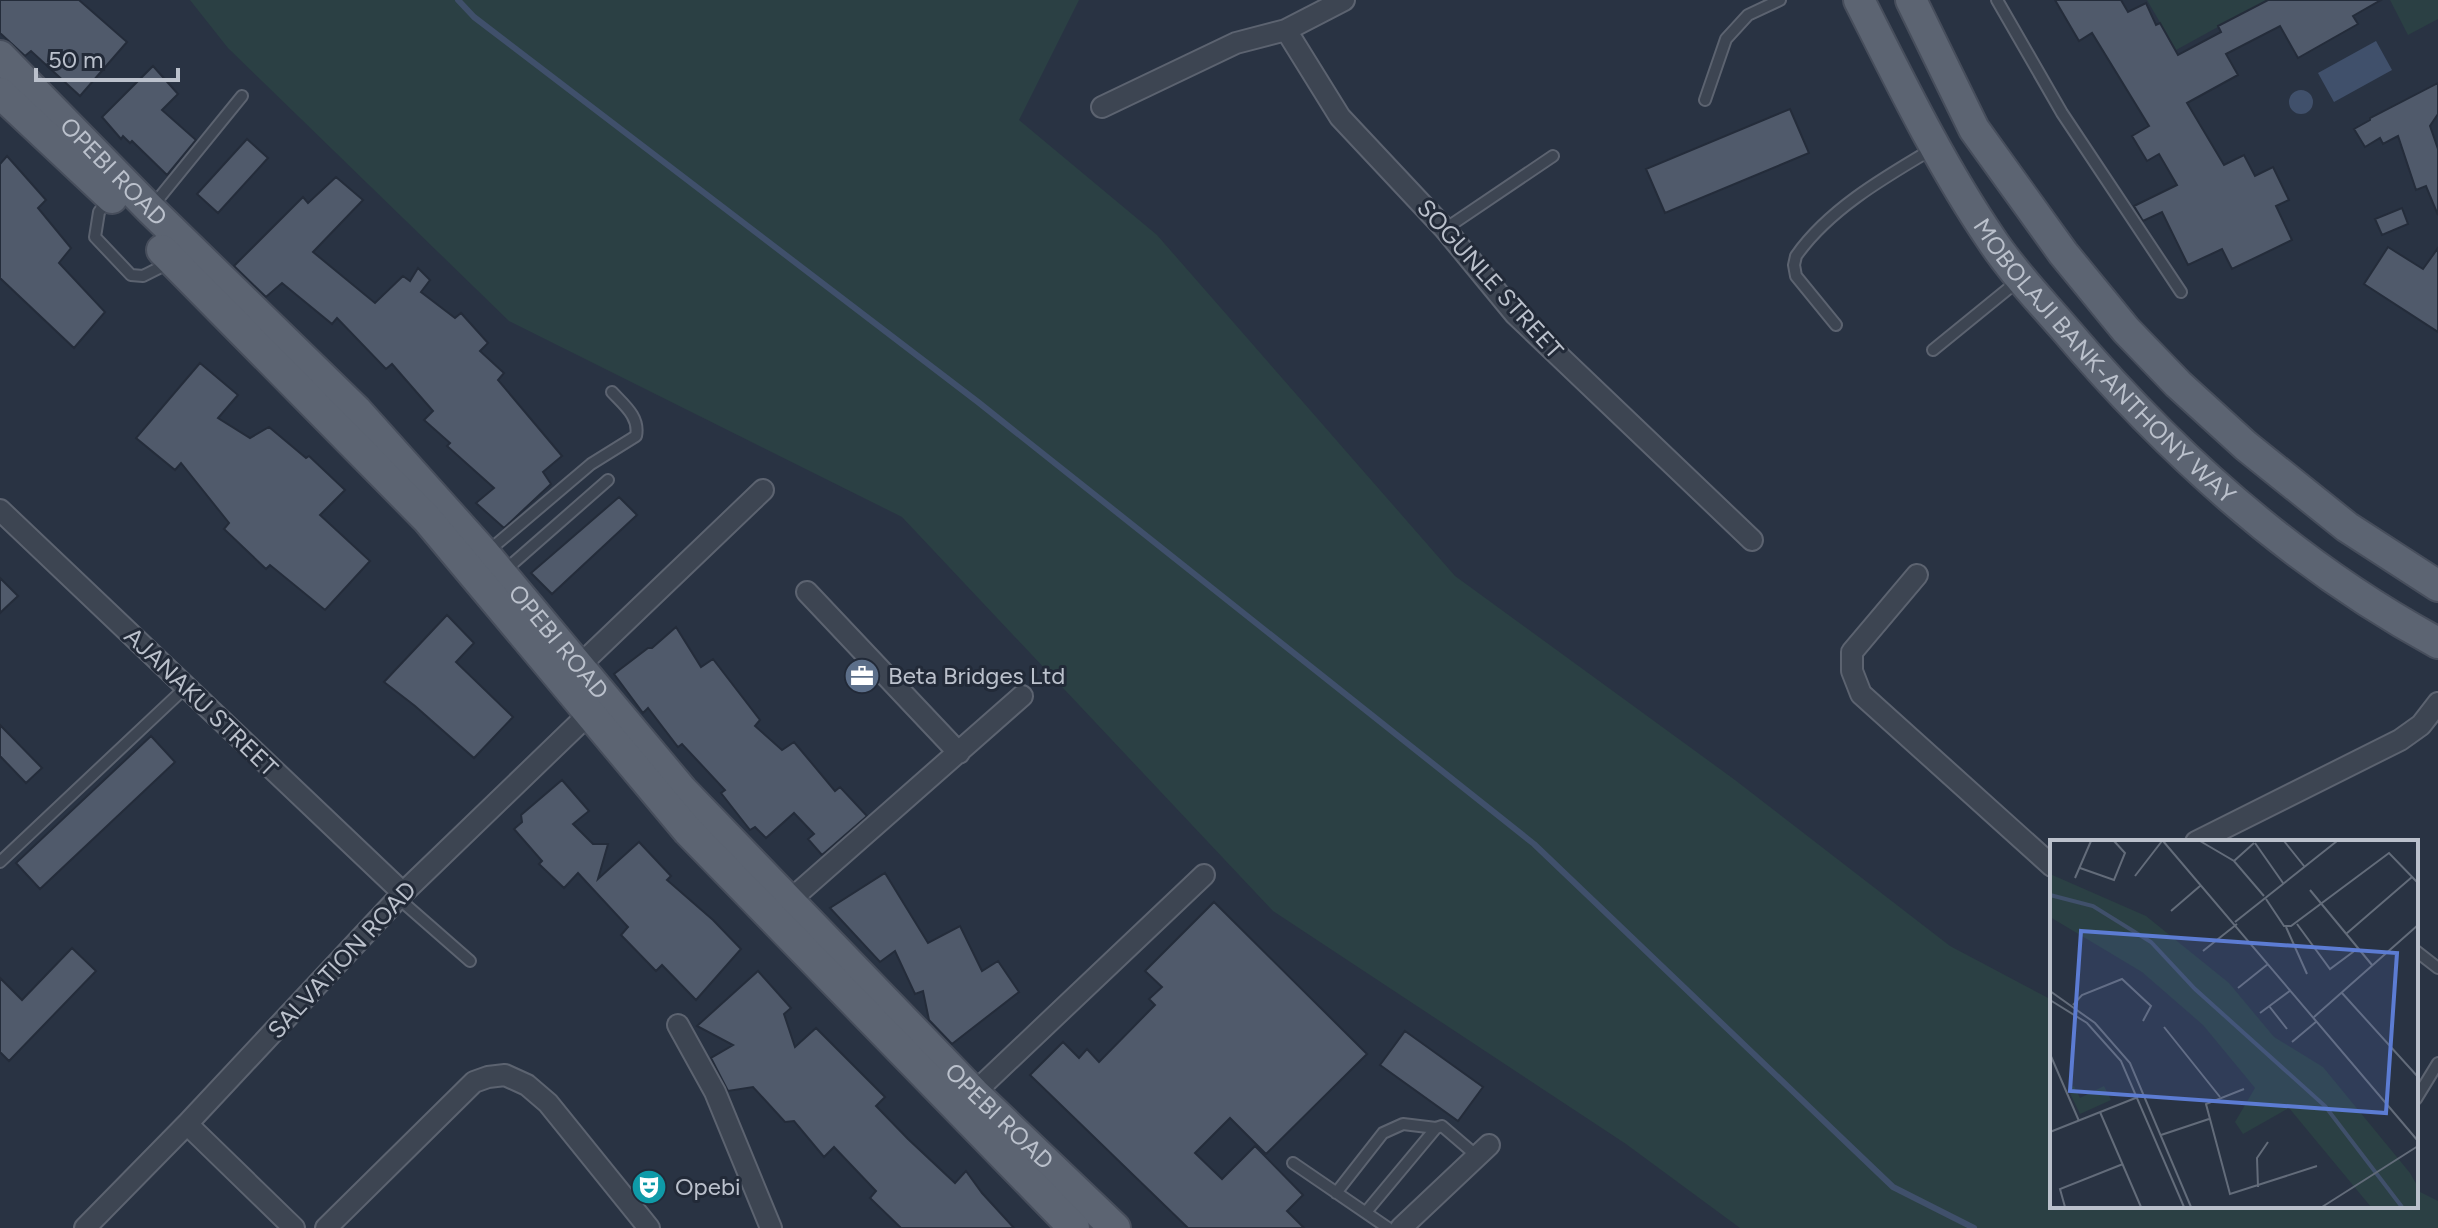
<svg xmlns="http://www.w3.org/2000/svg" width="2438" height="1228" font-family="Figtree,sans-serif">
<rect width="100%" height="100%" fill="#293343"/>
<path fill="#2b4044" d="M190 0H1079L1019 120 1157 235 1455 576 1735 780 1950 946 2052 1000V1206H2416V1190L2438 1201V1228H1740L1626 1144 1273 911 902 517 509 321 228 48Z
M2147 0H2267L2176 50Z
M2390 0H2438V19L2408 35Z"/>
<path fill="#40506b" d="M2376 41 2392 70 2334 102 2318 73Z
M2289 102a12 12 0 1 1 24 0a12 12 0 1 1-24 0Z"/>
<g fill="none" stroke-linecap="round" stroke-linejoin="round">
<path stroke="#40506b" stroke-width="6" d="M458 0 474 17 978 402 1534 844 1893 1187 1974 1228"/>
</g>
<path fill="#505a6b" stroke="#242c3a" stroke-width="2" d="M0 0H79L127 42 80 96 31 51 25 56 0 33Z
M2055 0H2121L2128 12 2146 3 2156 25 2160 23 2178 55 2221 32 2218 26 2268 0H2381L2353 16 2358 24 2298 58 2280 26 2226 54 2238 75 2187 103 2224 165 2244 155 2255 176 2273 167 2289 200 2276 206 2292 240 2232 269 2222 249 2188 265 2162 212 2143 221 2134 206 2177 185 2159 154 2147 161 2132 136 2149 126 2092 33 2079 41Z
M153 66 178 94 162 110 196 140 167 175 132 141 130 143 123 136 121 139 102 117Z
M2438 83V114L2430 126 2438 149V215L2426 186 2416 190 2398 136 2383 144 2380 138 2365 147 2354 129 2370 120V118Z
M1790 109 1809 153 1665 213 1646 169Z
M247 139 268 158 218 213 197 194Z
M7 156 46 200 38 208 71 248 59 263 105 312 74 348 0 278V164Z
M336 177 363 200 313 252 375 303 403 276 410 281 418 268 430 280 421 292 455 318 461 313 488 343 480 351 504 373 498 380 562 456 543 472 551 484 504 528 476 503 494 488 447 446 450 443 424 420 433 411 392 364 386 369 337 318 332 324 282 283 266 297 234 266 303 197 308 203Z
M2402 208 2408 224 2382 235 2375 219Z
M2388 247 2423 269 2438 248V332L2364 284Z
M200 363 238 395 218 418 250 438 269 427 306 458 309 456 345 490 320 515 370 561 325 610 270 565 266 569 224 529 229 523 181 463 175 470 136 438Z
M619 497 637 515 552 594 531 573Z
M0 578 18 596 0 613Z
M447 615 474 643 456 662 513 717 474 758 415 706 384 682Z
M676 627 701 667 713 659 760 720 755 726 782 750 794 742 835 791 840 787 867 816 822 855 808 839 814 834 794 813 766 838 755 827 750 830 721 793 725 790 682 744 678 747 648 708 643 713 614 674 648 648H652Z
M0 725 42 768 26 783 0 756Z
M151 736 175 762 40 889 16 863Z
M562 780 589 811 573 824 593 844H608L598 879 639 842 671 876 667 880 713 920 741 949 696 1000 662 965 656 971 621 935 628 927 578 873 564 888 539 864 542 861 514 829 522 822 521 815Z
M885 873 928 943 960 926 982 971 998 961 1019 992 952 1044 929 1020 923 991 915 994 895 951 880 962 830 908Z
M1214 902 1367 1054 1266 1154 1230 1118 1195 1153 1222 1179 1255 1146 1303 1195 1287 1211 1304 1228H1188L1030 1075 1063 1042 1079 1058 1087 1049 1099 1062 1155 1005 1149 999 1162 987 1145 971Z
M72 948 96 971 9 1061 0 1052V978L22 1000Z
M758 971 791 1008 784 1014 795 1047 816 1028 885 1097 876 1106 908 1139 955 1183 966 1171 982 1193 1014 1228H901L870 1198 876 1191 834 1147 824 1157 794 1121 785 1122 753 1087 728 1091 711 1058 733 1045 697 1026Z
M1405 1031 1483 1087 1458 1121 1380 1065Z"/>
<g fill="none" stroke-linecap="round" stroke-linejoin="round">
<defs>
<path id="service" d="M1997 0 2062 113 2181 292
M1705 100 1726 39 1748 15 1780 0
M109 198 99 212 95 237 131 275 143 276 169 263
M151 208 242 96
M1445 229 1553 156
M1836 325 1796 276 1794 265 1796 256C1829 209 1885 177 1934 148
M1933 350 2019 280
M486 553 591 464 636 436C640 417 624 405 612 392
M503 572 608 480
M0 862 186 687
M398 898 470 961
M2416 951 2438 968
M2416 1099 2438 1063
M1293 1163 1388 1228
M1336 1193 1383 1133 1403 1124 1436 1128
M1366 1212 1436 1128 1442 1126 1477 1156"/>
<path id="minor" d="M1286 30 1340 117 1445 229 1515 314 1752 540
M1102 107 1236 43 1286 30 1344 0
M0 510 403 893
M1917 575 1852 652V671L1861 694 2052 866
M807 592 959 753
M580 665 763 490
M2196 842 2400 740 2421 725 2438 703
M788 902 1022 696
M678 1025 715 1092 771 1228
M974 1093 1204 875
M187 1124 294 1228
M85 1228 187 1124 403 893 597 706
M326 1228 474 1082 488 1077 505 1075 527 1085 548 1103 649 1228
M1401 1228 1489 1145"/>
<g id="primary">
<path id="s1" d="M1859 0C1900 81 1940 164 1991 239 2012 271 2039 299 2064 328 2169 452 2294 565 2438 643"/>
<path d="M1911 0 1974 129 2063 253 2126 330 2178 384 2246 446 2347 527 2438 586"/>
<path id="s2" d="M0 56 150 209 357 411 485 554 682 790 974 1093 1115 1228"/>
<path d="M0 93 112 198"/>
<path d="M162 250 427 519 688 831 1074 1228"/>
</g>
</defs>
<use href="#service" stroke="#5c6370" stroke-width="14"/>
<use href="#minor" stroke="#5c6370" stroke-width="24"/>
<use href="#primary" stroke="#474e5c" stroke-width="34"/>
<use href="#service" stroke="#3d4552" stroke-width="10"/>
<use href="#minor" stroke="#3d4552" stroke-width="20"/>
<use href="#primary" stroke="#5c6472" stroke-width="30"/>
</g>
<defs>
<symbol id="office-disc" viewBox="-11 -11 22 22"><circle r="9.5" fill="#5c6f8a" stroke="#222a38"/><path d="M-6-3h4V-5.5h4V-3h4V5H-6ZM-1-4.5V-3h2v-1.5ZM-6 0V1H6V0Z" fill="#fff"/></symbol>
<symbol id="theatre-disc" viewBox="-11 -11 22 22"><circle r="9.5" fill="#0f9aa8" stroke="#222a38"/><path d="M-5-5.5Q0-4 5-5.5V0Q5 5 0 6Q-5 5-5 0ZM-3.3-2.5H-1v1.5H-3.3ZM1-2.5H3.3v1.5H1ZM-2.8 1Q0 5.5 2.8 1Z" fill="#fff"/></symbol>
</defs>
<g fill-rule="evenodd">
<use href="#office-disc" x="842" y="656" width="40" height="40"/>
<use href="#theatre-disc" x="629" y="1167" width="40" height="40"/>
</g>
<g text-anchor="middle" stroke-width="6" stroke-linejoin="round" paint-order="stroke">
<g font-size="24" fill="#bbc1cc" stroke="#222a38">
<text dy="8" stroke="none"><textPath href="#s2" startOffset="162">OPEBI ROAD</textPath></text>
<text transform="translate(1490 279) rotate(48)" y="8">SOGUNLE STREET</text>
<text dy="8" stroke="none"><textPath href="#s1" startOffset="440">MOBOLAJI BANK-ANTHONY WAY</textPath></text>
<text dy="8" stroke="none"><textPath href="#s2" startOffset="810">OPEBI ROAD</textPath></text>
<text transform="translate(201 702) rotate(44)" y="8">AJANAKU STREET</text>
<text transform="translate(342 960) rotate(-47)" y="8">SALVATION ROAD</text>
<text dy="8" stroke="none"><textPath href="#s2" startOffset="1458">OPEBI ROAD</textPath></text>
</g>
<g font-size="24" fill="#bbc1cc" stroke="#222a38" text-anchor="start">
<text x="888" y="684">Beta Bridges Ltd</text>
<text x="675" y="1195">Opebi</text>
</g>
</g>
<g transform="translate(2050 840)">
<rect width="368" height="368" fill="#293343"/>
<path d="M0 34 96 76 179 143 224 197 273 227 360 333 368 347V367H321L239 268 193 294 185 282 205 248 153 185 92 132 0 77ZM24 246 30 258 54 246 61 260 30 274 18 249Z" fill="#2b4044"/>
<path fill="none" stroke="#40506b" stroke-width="4" d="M0 55 43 66 101 102 145 149 275 266 352 367"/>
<path fill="none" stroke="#636c7a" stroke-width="2" d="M113 1 368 301M150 1 184 21 214 56M234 1 254 26M205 3 233 43M184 21 204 3M30 28 64 40 75 13 64 1M85 36 112 1M25 38 41 1M260 50 322 125M216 59 234 86H241L339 13 368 43M121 71 150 46M185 82 287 1M247 84 280 129 307 109M236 87 257 134M296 94 362 37M153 111 187 84M188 148 218 124M0 151 45 183 80 223 141 367M292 153 368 237M0 160 37 183 71 221 134 367M23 165 32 155 72 139 101 166 93 181M219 166 237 189M210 173 241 150M264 177 368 85M114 187 170 257M242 202 267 181M0 214 29 281M194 249 156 264 180 354 267 326M50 272 91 367M0 292 88 257M111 295 159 279M208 347 207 318 218 302M15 367 10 349 73 324M272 367 368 306"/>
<path fill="#5c7cd3" fill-opacity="0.15" stroke="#5c7cd3" stroke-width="4" d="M31 91 347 113 336 273 20 251Z"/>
<rect width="368" height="368" fill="none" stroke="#bbc1cc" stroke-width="4"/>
</g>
<path d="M36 68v12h142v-12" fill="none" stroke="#bbc1cc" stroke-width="4"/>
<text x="48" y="68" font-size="24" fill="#bbc1cc" stroke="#222a38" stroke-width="6" paint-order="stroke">50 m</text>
</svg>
